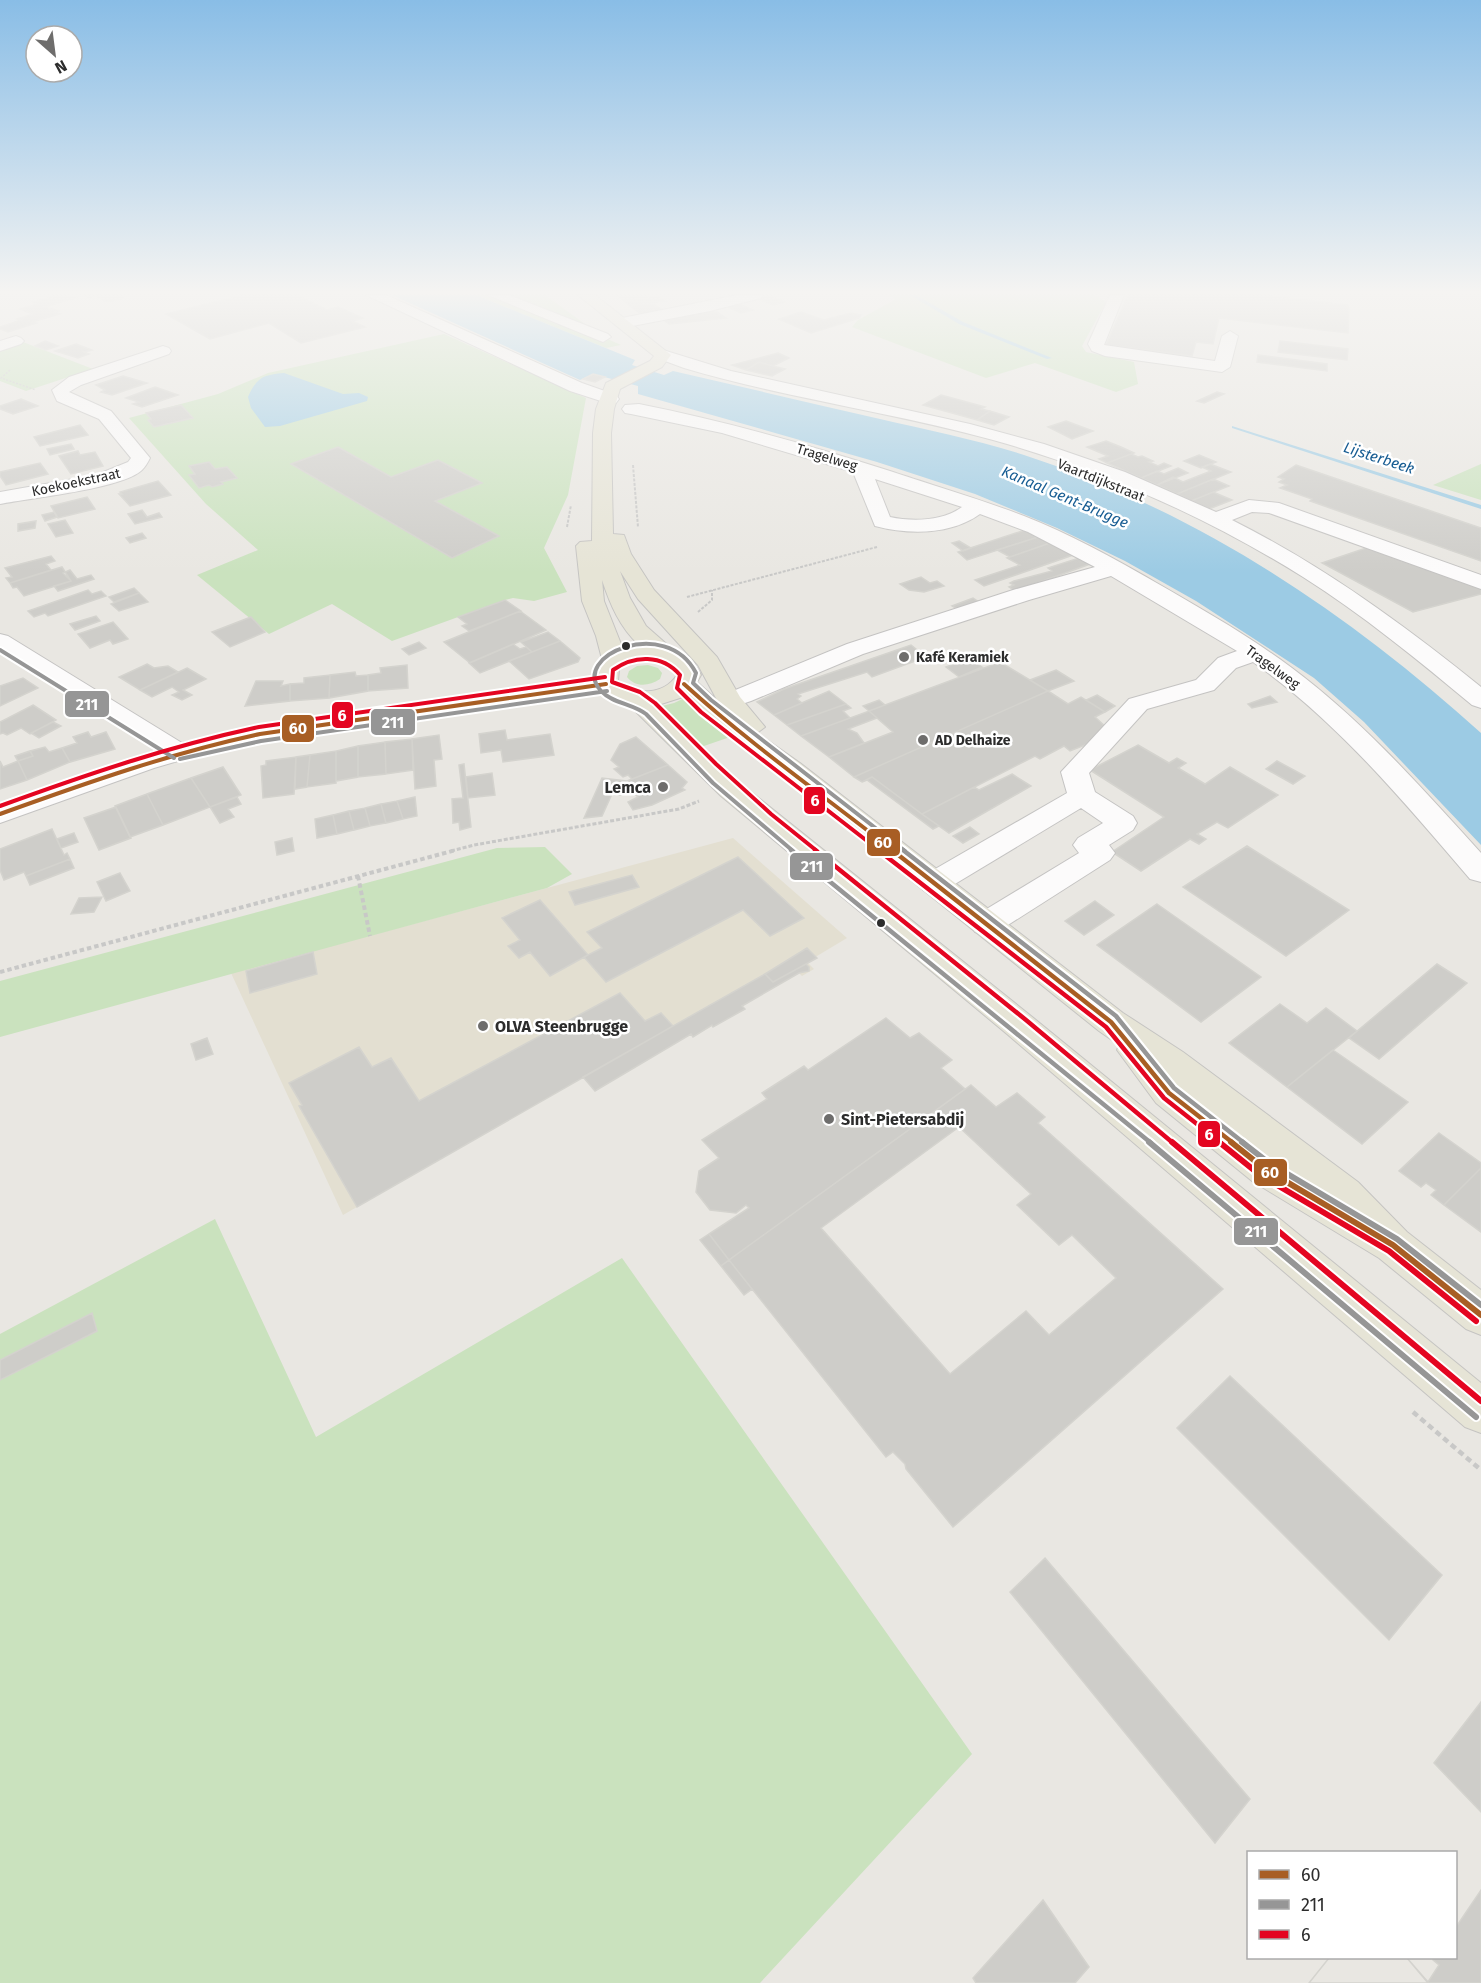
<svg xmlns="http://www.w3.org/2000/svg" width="1481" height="1983" font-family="'Fira Sans',sans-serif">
<rect width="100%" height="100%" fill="#e9e7e2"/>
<path fill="#e3dfd1" d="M733 838 847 938 807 962 814 969 802 976 799 973 742 1005 745 1009 713 1027 712 1026 693 1037 690 1034 595 1091 583 1077 343 1215 231 973Z"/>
<path fill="#cae2be" d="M476 295H545L603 337 621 345 606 348Z
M888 295H1095L1106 302 1082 346 1086 352 1134 362 1138 384 1116 392 1035 363 986 378 852 327 858 320 896 299Z
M444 334 586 398 568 495 544 548 567 592 534 601 513 598 505 600 392 641 332 604 269 634 197 575 258 550 206 504 129 418 218 394 268 373Z
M23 342 93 369 26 391 0 381V349Z
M1481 464V500L1433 485Z
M648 665 658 668 662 673 660 679C649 686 636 688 627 677L629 671 637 666Z
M687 697 698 711 733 736 701 747 675 720 658 707 674 703Z
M545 847 572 874 547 888 0 1037V981L497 848Z
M215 1219 316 1437 622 1258 972 1754 760 1983H0V1334Z"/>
<path fill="#9ccbe4" d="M392 295H476L635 360 632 365 664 375 673 371C742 387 811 403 880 419 928 430 977 440 1024 455 1198 512 1346 611 1481 733V845L1364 722 1314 678 1196 601 1125 561 1057 528 975 494 877 462 638 394V386L593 374 580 380Z
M284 373 343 394 359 393 368 397 367 401 280 426 265 427 251 408 248 397C257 377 263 375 284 373Z"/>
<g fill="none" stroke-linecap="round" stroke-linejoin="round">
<path fill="#9ccbe4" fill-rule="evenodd" d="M916 295 963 322 1052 358 1047 359 959 324 910 295Z
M1232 426 1481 505V509L1232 428Z"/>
</g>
<path fill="#cecdc9" stroke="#d4d3ce" stroke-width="1.5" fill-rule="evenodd" d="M53 295 78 297 44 307 60 311 55 312 60 314 32 322 36 323 8 332 0 329V327L21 320 17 319 33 314 20 309 38 304 33 302 55 296Z
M84 295H120L124 298 107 302 96 296 88 298Z
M243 295H297L327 310 338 307 363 318 352 321 365 327 301 343 269 323 210 339 166 314Z
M646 295 648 298 624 301 618 296Z
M769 295 785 302 773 305 757 298Z
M1128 295H1264L1347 305 1349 308 1348 333 1219 318 1213 344 1196 342 1192 356 1106 345Z
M658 296 665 301 630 306 624 301Z
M651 303 668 313 645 317 630 306Z
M737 303 753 310 741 313 725 306Z
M712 309 726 318 669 324 661 318Z
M801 312 824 320 851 313 861 315 859 318 811 333 779 319Z
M45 341 58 346 46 350 35 346Z
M1280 341 1348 349 1347 360 1278 352Z
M76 344 92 350 84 352 89 354 78 358 55 351Z
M778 353 789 358 773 366 759 362 746 370 732 365Z
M1258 355 1327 364V371L1257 362Z
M759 362 773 366 785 369 772 376 746 370Z
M593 374 605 377 595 382 583 379Z
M123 376 147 383 112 395 101 392 105 390 96 385Z
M155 387 178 395 142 407 133 404 139 402 126 398Z
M1217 392 1224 394 1204 403 1197 401Z
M941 395 985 407 981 409 990 411 977 420 923 405Z
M21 399 38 406 13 414 0 409V406Z
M181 405 193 418 154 427 148 420 151 419 146 413Z
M990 411 1009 417 994 425 977 420Z
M1066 421 1093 431 1072 439 1048 427Z
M80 425 88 435 40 446 34 437Z
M1106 441 1121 447 1134 453 1107 463 1099 459 1108 456 1087 447Z
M71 444 74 449 50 455 47 449Z
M338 447 391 477 438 460 482 483 435 501 499 536 452 558 291 464Z
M78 451 80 455 95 452 103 466 71 474 59 456Z
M1131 454 1138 457 1142 456 1153 461 1149 462 1158 466 1164 463 1171 466 1141 478 1107 463Z
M1199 455 1216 462 1201 468 1184 461Z
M209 462 215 469 227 467 237 478 221 482 223 484 212 487 209 485 199 488 189 475 195 474 189 466Z
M40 463 48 474 6 485 0 476V472Z
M1210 464 1231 472 1177 494 1157 485 1173 477 1183 482 1211 471 1202 467Z
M1296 465 1481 528V561L1310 501 1312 499 1280 488 1287 485 1279 482 1284 479 1278 477Z
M1178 468 1188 473 1157 485 1141 478 1157 471 1164 474Z
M1213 479 1229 486 1191 501 1177 494Z
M158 481 171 495 130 506 119 494H122L120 492Z
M1213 492 1232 500 1209 509 1191 501Z
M87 497 95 509 58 518 51 506Z
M142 510 147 517 159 513 162 517 135 524 128 514Z
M54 512 57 517 45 521 42 515Z
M65 520 73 533 56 537 48 524Z
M36 521 35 528 18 531V524Z
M1025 530 1038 537 967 560 958 552Z
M142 533 146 538 130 543 126 538Z
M1038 537 1050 543 1010 557 997 550Z
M959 541 971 548 963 551 952 543Z
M1050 543 1073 555 984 586 975 580 1020 565 1007 558Z
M1366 548 1481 589V594L1413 612 1322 563Z
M51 556 55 561 46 564 51 570 10 583 6 578 12 577 5 568Z
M1079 558 1090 564 1015 591 1009 587 1014 585 1010 583 1014 581 1052 571 1048 568Z
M62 567 71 581 24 596 17 587 13 588 10 583Z
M70 570 77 579 91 575 94 579 58 591 54 586 71 581 63 573Z
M921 577 930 583 937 581 944 586 924 592 909 590 900 584Z
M134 588 139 593 114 602 109 597Z
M88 590 92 594 101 591 106 596 48 616 45 613 34 617 28 611Z
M139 593 148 602 119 611 111 604Z
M973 598 979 602 957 609 952 606Z
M505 600 521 611 469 631 462 626 467 624 458 617Z
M520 611 546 630 470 663 444 642Z
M96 616 100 621 75 630 70 624Z
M251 617 265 632 230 647 212 632Z
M113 622 128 639 113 644 110 640 90 648 78 634Z
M548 632 560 641 532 652 521 642Z
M560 641 580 658 578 662 529 679 509 661Z
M419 642 426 648 409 655 402 649Z
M513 644 520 649 526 647 532 652 480 673 469 663Z
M911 645 926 657 872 677 867 672 798 694 801 696 797 699 802 703 774 715 757 702 784 689Z
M969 658 982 667 959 677 946 667Z
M1000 662 1048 691 854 777 829 757 893 732 869 711Z
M147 664 154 668 168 666 178 672 140 690 119 677Z
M407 665 408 688 368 691V675L381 673 380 668Z
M187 668 206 679 183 690 192 695 182 700 172 695 179 692 172 687 152 697 140 690Z
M1056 670 1074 681 1048 691 1030 680Z
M355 672 356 676 368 675V691L329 698 330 675Z
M330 675 329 698 290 701V684L304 683V678Z
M23 678 38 688 0 706V686Z
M256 681H283L281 686 290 684V701L245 706Z
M829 691 846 704 787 725 774 715Z
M1048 691 1068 704 1081 697 1105 712 1095 717 1108 729 1095 741 1070 751 1064 746 1040 759 1035 756 922 814 872 777 862 782 854 777Z
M1097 695 1115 706 1105 712 1086 700Z
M1270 696 1277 702 1252 708 1248 704Z
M879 700 885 705 869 711 863 706Z
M846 704 851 708 843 711 850 718 801 736 787 725Z
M33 705 56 720 30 734 21 728 7 735 3 733 0 734V722Z
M869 711 877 718 848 729 857 733 864 743 829 757 801 736Z
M53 722 61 726 39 738 31 733Z
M505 730 507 740 550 734 554 755 503 762 501 750 481 753 479 734Z
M88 732 91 737 106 732 115 749 70 762 62 748 77 743 73 737Z
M439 735 442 759 434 760 436 786 415 789 412 739Z
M636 737 668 765 632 779 628 775 623 777 614 769 619 767 611 760 620 744Z
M412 739 413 770 386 774 385 742Z
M385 742 386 774 358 777V746Z
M1138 745 1169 763 1177 758 1186 763 1178 768 1205 784 1230 767 1278 795 1228 828 1217 822 1197 834 1206 839 1199 844 1190 839 1141 871 1112 852 1164 817 1090 770Z
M358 746V777L336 781V751Z
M45 747 49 752 62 748 70 762 27 780 18 761 33 756 30 751Z
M30 751 33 756 18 761 15 756Z
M336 751V783L307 787 310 755Z
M310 755 307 787 295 789 296 757Z
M296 757 294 794 263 798 261 766 266 765V761Z
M0 761 3 767 18 761 27 780 0 789Z
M1277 761 1305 776 1293 784 1266 769Z
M464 764 471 827 460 830 459 822 453 823 452 799 463 798 459 765Z
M668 765 687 782 682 788 685 790 652 805 633 810 628 802 638 797 631 791 621 795 612 794 602 816 584 818 602 778 627 781Z
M223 767 241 795 210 807 191 778Z
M492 773 495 795 468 798 466 777Z
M1012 774 1031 786 949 833 922 814 974 787 979 790Z
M872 777 922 814 939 826 933 829 867 780 862 782Z
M191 778 210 807 163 825 147 794Z
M147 794 163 825 130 837 115 806Z
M237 797 241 804 228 809 234 817 220 823 210 807Z
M415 797 417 816 403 819 397 801Z
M397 801 403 819 386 823 381 804Z
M381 804 386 823 370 826 365 808Z
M116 807 131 838 99 850 84 818Z
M365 808 370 826 354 830 349 811Z
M349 811 354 830 337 834 333 815Z
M333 815 337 834 317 838 315 819Z
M970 827 979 834 963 843 953 836Z
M52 829 64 855 67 853 70 859 26 876 24 872 4 880 0 870V849Z
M74 833 78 842 61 848 57 839Z
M292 838 294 851 277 855 275 842Z
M1247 846 1349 910 1286 956 1183 887Z
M738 857 804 918 770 936 743 910 606 982 584 957 602 948 587 932Z
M70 859 74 868 30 885 26 876Z
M120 873 130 891 106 901 97 882Z
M632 875 639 887 575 905 569 892Z
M102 897 94 912 71 914 79 898Z
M540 900 588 955 550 976 530 952 519 958 508 946 520 940 502 918Z
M1095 901 1114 915 1084 935 1065 921Z
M1157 904 1261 977 1201 1022 1097 945Z
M807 948 817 958 773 982 765 974Z
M313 952 317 974 250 993 246 971Z
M806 964 809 967V971L799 973 742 1006 745 1009 713 1027 712 1025 693 1037 691 1034 595 1091 583 1077 765 974 773 982Z
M1437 964 1467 983 1379 1059 1349 1038Z
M620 993 645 1021 661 1013 673 1026 357 1207 299 1106 302 1105 289 1083 359 1047 372 1067 391 1058 419 1101Z
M1280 1004 1307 1023 1326 1008 1357 1031 1287 1087 1229 1043Z
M886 1018 910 1038 919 1033 952 1060 941 1068 965 1089 729 1260 709 1234 749 1208 746 1205 736 1213 710 1210 696 1192 699 1171 719 1158 702 1140 767 1099 762 1093 804 1066 808 1070Z
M207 1038 213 1054 196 1060 191 1044Z
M1333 1050 1408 1102 1362 1144 1287 1087Z
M971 1085 996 1107 1017 1093 1045 1117 1038 1123 1223 1289 953 1527 906 1469 905 1464 893 1452 886 1457 729 1260ZM959 1127 1031 1194 1017 1205 1059 1245 1072 1235 1116 1278 1049 1335 1026 1311 950 1374 821 1228Z
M1439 1133 1481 1163V1168L1444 1205 1431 1195 1436 1190 1426 1183 1421 1187 1399 1171Z
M1481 1168V1232L1444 1205Z
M709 1234 729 1260 721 1266 700 1240Z
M729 1260 752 1289 744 1295 721 1266Z
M92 1313 97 1331 0 1380V1360Z
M1230 1376 1442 1575 1389 1640 1177 1428Z
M1045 1558 1250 1799 1215 1843 1010 1592Z
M1481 1702V1812L1434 1763Z
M1481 1890V1983H1309L1329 1958H1407L1428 1982 1439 1965 1433 1960 1435 1958H1456V1927Z
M1043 1900 1089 1967 1075 1983H976L973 1978Z
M1329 1958H1407L1428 1983H1309Z"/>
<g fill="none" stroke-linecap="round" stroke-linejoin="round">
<defs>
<path id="minor" d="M366 295H386L582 383 616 395 619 399 616 403 610 404 570 391Z
M488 295H509L608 334 611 337 603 342 598 340Z
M737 295H763L761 298 710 311 622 328 614 323 622 318Z
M1110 295H1124L1104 345 1215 361 1222 336 1230 331 1238 336 1230 367 1222 372 1105 356 1092 351 1088 344Z
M16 336 21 338 24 341 21 344 0 351V341Z
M163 346 169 348 171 351 169 354 81 385 69 392 111 411 150 458C148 462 145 467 142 470 122 489 30 498 0 504V492L96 475 128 462 131 458 99 419 57 401 52 390 69 377Z
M663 350 731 371 970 424 1044 444 1125 472 1216 512 1249 500 1279 503 1481 575V589L1269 513 1252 512 1232 520C1322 565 1403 624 1481 687V708L1472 705C1418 660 1363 615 1303 577 1207 517 1101 470 993 440 891 412 785 398 684 368L657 358 655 355Z
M639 404C724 421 807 444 890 471 935 486 980 499 1024 516 1070 534 1113 558 1155 582 1202 609 1249 636 1292 668 1363 721 1422 788 1481 853V882L1470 879C1404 802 1337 721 1253 662L1236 668 1214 690 1147 709 1089 773 1095 792 1133 816 1137 823 1133 830 1109 845 1115 853 1110 860 997 932 986 935 975 932 970 924 975 916 1079 853 1073 845 1078 838 1103 823 1081 808 945 890 934 893 923 890 919 883 923 876 1067 793 1061 772 1129 699 1196 680 1218 658 1237 651 1111 576 1029 600 863 654 751 701 742 704 733 701 729 696 733 691 847 644 1013 590 1095 567 1028 532 980 514C951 535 909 535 875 526L853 472 722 433 631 414 625 413 622 409 625 405ZM875 479 962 507C943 521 913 522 890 517Z
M0 634 8 636 182 743 260 726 606 677 615 679 618 684 615 689 606 691 260 742 212 751 154 768 0 823V804L157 750 0 651Z"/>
<path id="major" d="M578 295H595L671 355 662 367 620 389 614 409 611 433 613 534 624 535 631 554 654 590 717 657 740 697 765 727 757 733 800 763 1123 1013 1183 1052 1358 1182 1407 1232 1481 1290V1335L1466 1329 1379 1258 1252 1181 1156 1103 1117 1050 1119 1045 1099 1031 780 775 721 731 683 697 658 705 741 784 1031 1016 1481 1383V1433L1465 1427 1007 1034 721 796 628 704 606 696 597 689 592 676 602 659 596 636 582 601 576 546 580 542 592 541 593 433 596 409 606 383 650 361 654 356ZM620 571 638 599 698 665 717 700 697 682 701 675 691 658 671 648 646 626 630 598ZM602 580C610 604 620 628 639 645L623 649 604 601ZM645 658 669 664 677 675C663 696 636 695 618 681L619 669 631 662Z"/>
</defs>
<use href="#minor" stroke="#c4c3c2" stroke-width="2"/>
<use href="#major" stroke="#c5c4c2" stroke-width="2"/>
<path stroke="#c8c8c7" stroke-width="1.5" stroke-dasharray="2 1.5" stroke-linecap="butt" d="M10 370 1 378 36 390"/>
<path stroke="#c8c8c7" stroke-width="2" stroke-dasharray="3 1.5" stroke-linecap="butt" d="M633 465 638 527
M567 527 571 505
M687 597 877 547
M698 612 712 600V590"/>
<path stroke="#c8c8c7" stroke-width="3" stroke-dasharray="4 2" stroke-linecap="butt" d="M451 851 474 845 679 809 699 801"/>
<path stroke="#c8c8c7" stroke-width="4" stroke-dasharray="4.5 3" stroke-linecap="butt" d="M358 876 370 936
M0 972 456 850"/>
<path stroke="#c8c8c7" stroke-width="4.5" stroke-dasharray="6 4" stroke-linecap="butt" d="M1413 1412 1481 1470"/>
<use href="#minor" fill="#fcfbfb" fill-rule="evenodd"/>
<use href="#major" fill="#e6e4d6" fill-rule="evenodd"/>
<defs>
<path id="bus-1-far2" d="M684 684C750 744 824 796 894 851
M0 814C86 783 171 753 260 734L606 684"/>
<path id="bus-1-far1" d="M892 850 1111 1022 1169 1093 1233 1143"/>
<path id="bus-1" d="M1231 1142 1265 1169 1393 1245 1481 1315"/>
<path id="bus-2-far2" d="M0 650 174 758
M180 759 261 741 607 691
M793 851 713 783 646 714C633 704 612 703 601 691 569 656 666 615 696 673L693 683 711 700 905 851"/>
<path id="bus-2-far1" d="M791 850 1151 1143
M903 850 1116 1016 1174 1088 1244 1143"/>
<path id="bus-2" d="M1149 1142 1476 1417
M1242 1142 1269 1163 1397 1239 1481 1305"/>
<path id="bus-3-far2" d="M0 806C85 775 170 746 259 727L605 677
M817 851 771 814 716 764 655 703 640 692 612 682 613 670C634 655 662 654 680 675L677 688 701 712 880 851"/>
<path id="bus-3-far1" d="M815 850 1026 1020 1173 1143
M878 850 1106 1027 1164 1098 1221 1143"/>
<path id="bus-3" d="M1172 1142 1481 1401
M1219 1142 1260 1175 1389 1251 1476 1321"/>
</defs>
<use href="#bus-1-far2" stroke="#fff" stroke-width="8"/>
<use href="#bus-1-far1" stroke="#fff" stroke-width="9"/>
<use href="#bus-1" stroke="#fff" stroke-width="10"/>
<use href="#bus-2-far2" stroke="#fff" stroke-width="8"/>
<use href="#bus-2-far1" stroke="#fff" stroke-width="9"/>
<use href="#bus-2" stroke="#fff" stroke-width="10"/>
<use href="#bus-3-far2" stroke="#fff" stroke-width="8"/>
<use href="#bus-3-far1" stroke="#fff" stroke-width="9"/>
<use href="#bus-3" stroke="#fff" stroke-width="10"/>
<use href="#bus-1-far2" stroke="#a85e24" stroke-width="4"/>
<use href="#bus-1-far1" stroke="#a85e24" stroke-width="4.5"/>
<use href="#bus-1" stroke="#a85e24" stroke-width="6"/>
<use href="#bus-2-far2" stroke="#969696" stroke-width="4"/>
<use href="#bus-2-far1" stroke="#969696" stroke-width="4.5"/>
<use href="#bus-2" stroke="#969696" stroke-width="6"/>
<use href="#bus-3-far2" stroke="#e40521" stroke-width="4"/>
<use href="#bus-3-far1" stroke="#e40521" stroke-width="4.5"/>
<use href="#bus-3" stroke="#e40521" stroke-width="6"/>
</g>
<linearGradient id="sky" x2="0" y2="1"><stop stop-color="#89bde6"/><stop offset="0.51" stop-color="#f5f4f2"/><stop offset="1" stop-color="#f5f4f2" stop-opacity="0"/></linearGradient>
<rect width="1481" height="573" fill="url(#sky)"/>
<g fill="#2c2c2c" stroke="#fff" stroke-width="2">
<circle cx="626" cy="646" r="5"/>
<circle cx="881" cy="923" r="5"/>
</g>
<g fill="#6e6d6c" stroke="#fff" stroke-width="2">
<circle cx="904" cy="657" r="6"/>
<circle cx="923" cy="740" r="6"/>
<circle cx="663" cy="787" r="6"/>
<circle cx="483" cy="1026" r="6"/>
<circle cx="829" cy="1119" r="6"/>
</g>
<g text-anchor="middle" stroke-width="5" stroke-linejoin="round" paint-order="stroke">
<g font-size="14" fill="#2c2c2c" stroke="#fff">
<text transform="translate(827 457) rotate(17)" y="5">Tragelweg</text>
<text transform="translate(1101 480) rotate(22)" y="5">Vaartdijkstraat</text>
<text transform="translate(76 482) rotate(-12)" y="5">Koekoekstraat</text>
<text transform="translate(1273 667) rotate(36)" y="5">Tragelweg</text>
</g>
<g font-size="14" font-weight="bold" fill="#2c2c2c" stroke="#fff" text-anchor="start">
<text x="916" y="662">Kafé Keramiek</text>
<text x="935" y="745">AD Delhaize</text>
</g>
<g font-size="15" font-style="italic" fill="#185d93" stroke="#fff">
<text transform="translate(1379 458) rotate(18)" y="5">Lijsterbeek</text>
<text transform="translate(1065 497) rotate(23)" y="5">Kanaal Gent-Brugge</text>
</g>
<g font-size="16" font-weight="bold" fill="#2c2c2c" stroke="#fff" text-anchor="start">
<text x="651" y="793" text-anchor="end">Lemca</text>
<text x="495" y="1032">OLVA Steenbrugge</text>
<text x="841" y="1125">Sint-Pietersabdij</text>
</g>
</g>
<g stroke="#fff" stroke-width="2">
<rect x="64" y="690" width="46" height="28" rx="6" fill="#969696"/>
<rect x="331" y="701" width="23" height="28" rx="6" fill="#e40521"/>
<rect x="370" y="708" width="46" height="28" rx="6" fill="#969696"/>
<rect x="281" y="714" width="34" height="29" rx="6" fill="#a85e24"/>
<rect x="803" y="786" width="23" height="29" rx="6" fill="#e40521"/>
<rect x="866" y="828" width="35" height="29" rx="6" fill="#a85e24"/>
<rect x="789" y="852" width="45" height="29" rx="6" fill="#969696"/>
<rect x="1197" y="1120" width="24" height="28" rx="6" fill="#e40521"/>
<rect x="1253" y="1158" width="35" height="29" rx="6" fill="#a85e24"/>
<rect x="1233" y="1217" width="46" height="29" rx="6" fill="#969696"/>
</g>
<g font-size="16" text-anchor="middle" font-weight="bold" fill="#fff">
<text x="87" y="710">211</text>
<text x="342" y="721">6</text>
<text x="393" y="728">211</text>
<text x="298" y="734">60</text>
<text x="815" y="806">6</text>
<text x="883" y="848">60</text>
<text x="812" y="872">211</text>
<text x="1209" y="1140">6</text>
<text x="1270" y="1178">60</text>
<text x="1256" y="1237">211</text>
</g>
<rect x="1247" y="1851" width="210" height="108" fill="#ffffff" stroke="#ababab" stroke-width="1.5"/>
<rect x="1259" y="1870" width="30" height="9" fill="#a85e24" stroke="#ababab" stroke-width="1.5"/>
<text x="1301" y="1881" font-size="18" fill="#2c2c2c">60</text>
<rect x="1259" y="1900" width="30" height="9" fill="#969696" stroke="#ababab" stroke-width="1.5"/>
<text x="1301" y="1911" font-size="18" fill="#2c2c2c">211</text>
<rect x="1259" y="1930" width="30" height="9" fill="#e40521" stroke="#ababab" stroke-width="1.5"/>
<text x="1301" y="1941" font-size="18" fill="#2c2c2c">6</text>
<g transform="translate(54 54) rotate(152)"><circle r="28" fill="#ffffff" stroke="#ababab" stroke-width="1.5"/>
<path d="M0-4.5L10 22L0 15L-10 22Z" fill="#6e6d6c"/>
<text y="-9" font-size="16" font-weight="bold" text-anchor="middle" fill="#2c2c2c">N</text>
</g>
</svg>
